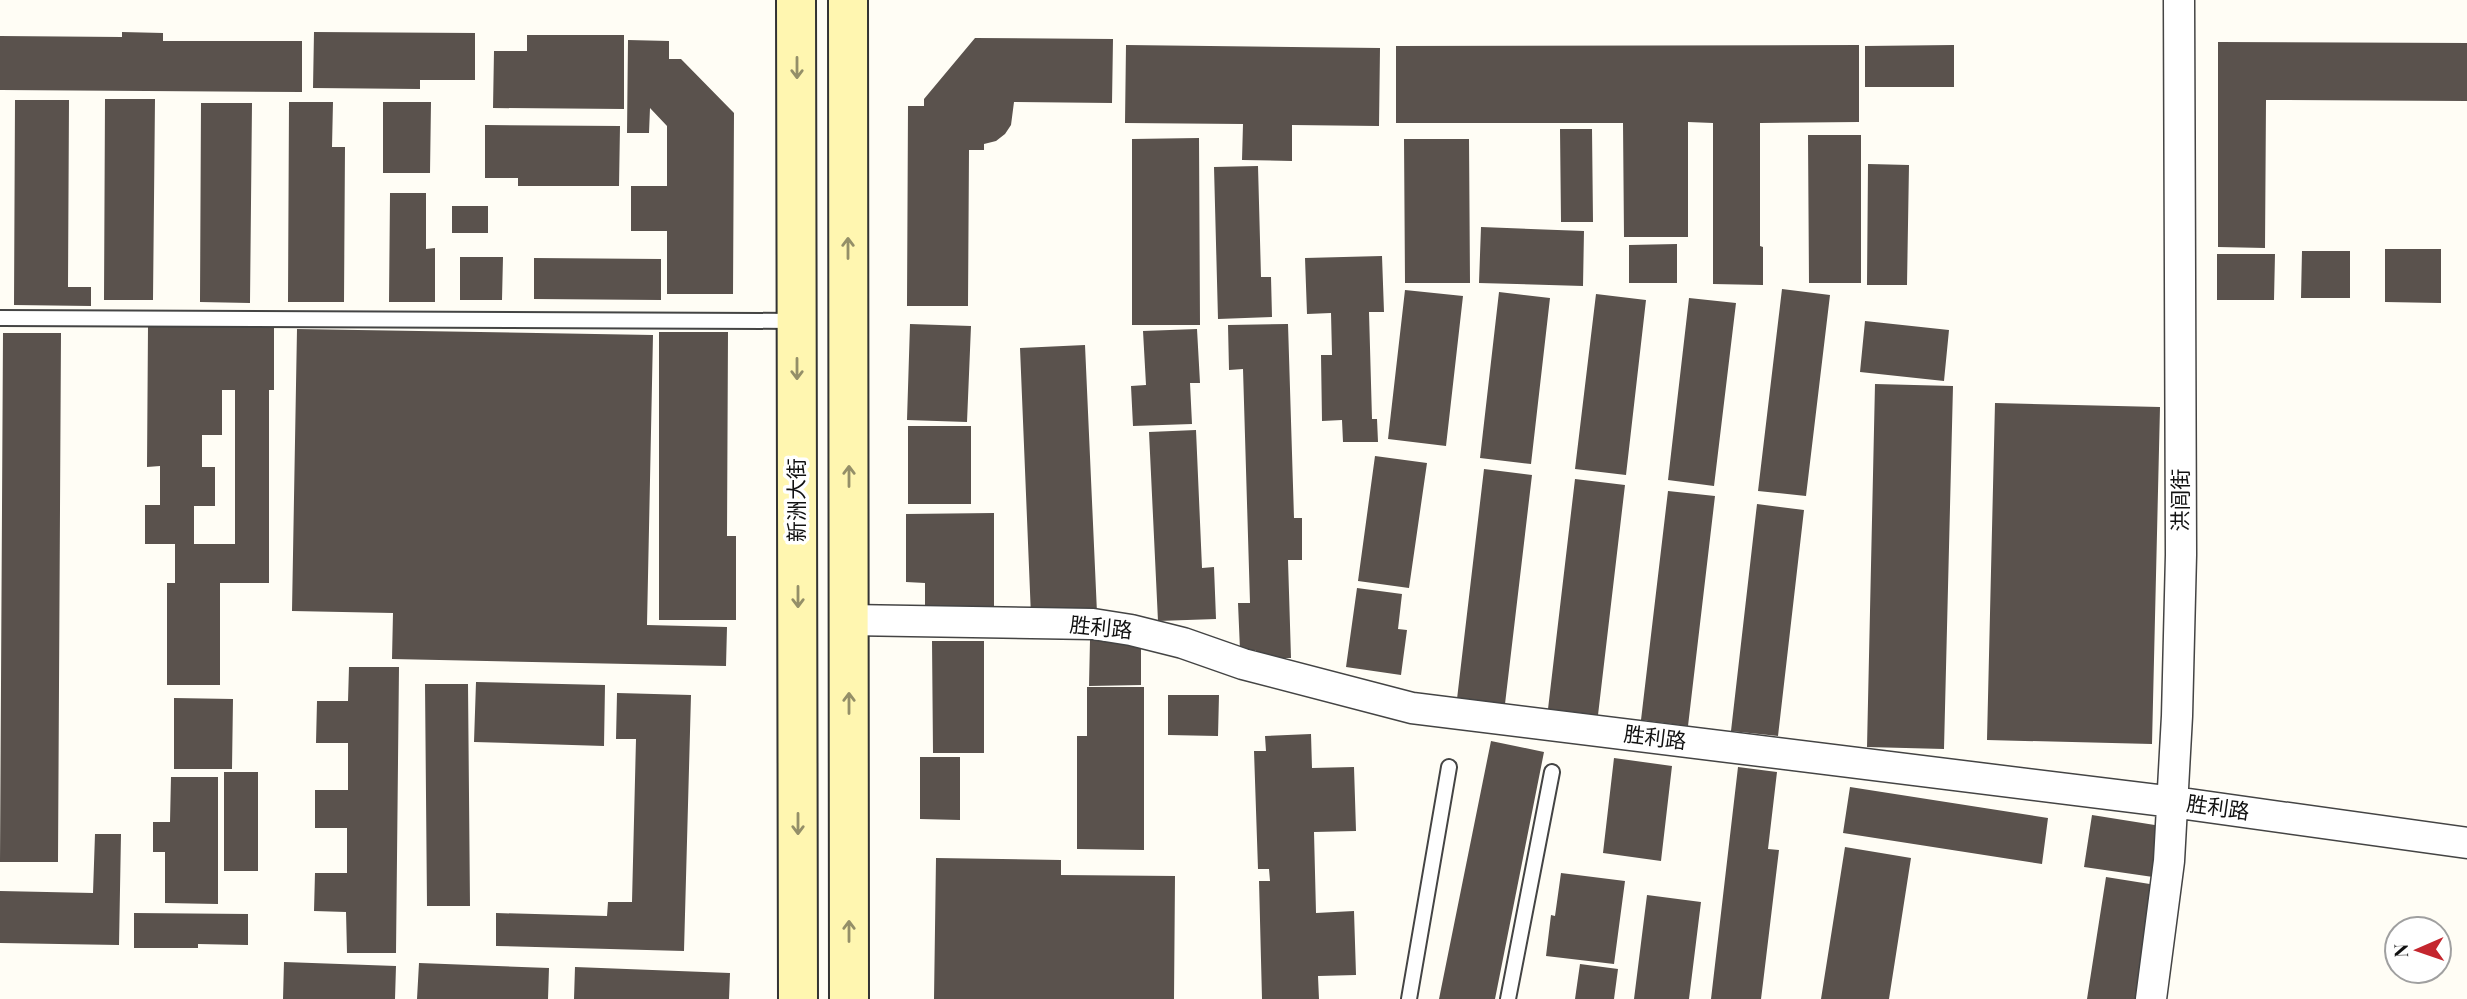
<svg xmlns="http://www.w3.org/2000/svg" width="2467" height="999" font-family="'Playfair Display','Noto Sans SC',serif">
<rect width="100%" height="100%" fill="#fffdf5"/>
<path fill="#5a524d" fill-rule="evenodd" d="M122 32 163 33V41H302V92L0 90V36L122 37Z
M314 32 475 33V80H420V89L313 88Z
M527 35H624V109L493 108 494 51H527Z
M975 38 1113 39 1112 103 1014 102 1011 125 1005 134 996 141 984 144V150H969L968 306H907L908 106H924V99Z
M628 40 669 41V59H681L734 113 733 294H667V231H631V186H667V126L650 108 649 133H627Z
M2218 42 2467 43V101L2266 100 2265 248 2218 247Z
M1126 45 1380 48 1379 126 1292 125V161L1242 160 1243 124 1125 123Z
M1859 45V122L1760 123V246L1763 247V285L1713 284V123L1688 122V237H1624L1623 123H1396V46Z
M1954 45V87H1865V46Z
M105 99H155L153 300H104Z
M15 100H69L68 287H91V306L14 305Z
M289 102H333L332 147H345L344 302H288Z
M383 102H431L430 173H383Z
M201 103H252L250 303 200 302Z
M485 125 620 126 619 186H518V178H485Z
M1560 129H1592L1593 222H1561Z
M1808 135H1861V283H1809Z
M1199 138 1200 325H1132V139Z
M1404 139H1469L1470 283H1405Z
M1868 164 1909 165 1907 285H1867Z
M1258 166 1261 277H1271L1272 317 1218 319 1214 167Z
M390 193H426V249L435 248V302H389Z
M452 206H488V233H452Z
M1481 227 1584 231 1583 286 1479 283Z
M1677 244V283H1629V245Z
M2385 249H2441V303L2385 302Z
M2302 251H2350V298H2301Z
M2217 254H2275L2274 300H2217Z
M1382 256 1384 312H1369L1372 419H1377L1378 442H1343L1342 420 1322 421 1321 355H1332L1331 313 1307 314 1305 258Z
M460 257H503L502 300H460Z
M534 258 661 259V300L534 299Z
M1782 289 1830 295 1806 496 1758 491Z
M1405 290 1463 296 1446 446 1388 439Z
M1499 292 1550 298 1531 464 1480 458Z
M1596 294 1646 300 1626 475 1575 469Z
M1689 298 1736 303 1714 486 1668 480Z
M1865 321 1949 330 1944 381 1860 372Z
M910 324 971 326 967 422 907 420Z
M1288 324 1294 518H1302V560H1288L1291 658H1257L1256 650H1240L1238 603H1250L1243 369 1229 370 1228 325Z
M148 326H274V390H269V583H220V685H167V583H175V544H145V505H160V466L147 467ZM222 390H235V544H194V506H215V467H202V435H222Z
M297 329 653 335 647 625 727 627 726 666 392 659 393 613 292 611Z
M1197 329 1200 383H1190L1192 424 1133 426 1131 386 1146 385 1143 331Z
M659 332H728L727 536H736V620H659Z
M3 333H61L58 862H0Z
M1085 345 1097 613 1031 616 1020 348Z
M1875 384 1953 386 1944 749 1867 747Z
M1995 403 2160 407 2152 744 1987 740Z
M908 426H971V504H908Z
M1196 430 1202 568 1214 567 1216 619 1158 621 1149 432Z
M1375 456 1427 463 1409 588 1358 581Z
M1484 469 1532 475 1505 704 1457 699Z
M1575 479 1625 485 1598 715 1548 709Z
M1668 491 1715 496 1688 726 1641 720Z
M1757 504 1804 510 1778 736 1731 731Z
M994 513V616H925V583L906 582V514Z
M1357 588 1402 594 1398 629 1407 630 1401 675 1346 667Z
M1090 640H1141V685L1089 686Z
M932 641H984V753H933Z
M349 667H399L396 953H347L346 912 314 911 315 873H347V828H315V790H348V743H316L317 701H348Z
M476 682 605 685 604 746 474 742Z
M425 684H468L470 906H427Z
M1087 687H1144V850L1077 849V736H1087Z
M617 693 691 695 684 951 496 946V913L607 916 608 902H632L636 739H616Z
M1168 695H1219L1218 736 1168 735Z
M174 698 233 699 232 769H174Z
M1311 734 1312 768 1354 767 1356 831 1314 832 1316 913 1354 911 1356 975 1318 976 1319 999H1262L1259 881H1270L1269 869H1258L1254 751H1266L1265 736Z
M1491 741 1544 752 1495 999H1439Z
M920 757H960V820L920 819Z
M1614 758 1672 766 1661 861 1603 853Z
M1738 767 1777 772 1768 849 1779 850 1763 983 1761 999H1711Z
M224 772H258V871H224Z
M171 777H218V904L165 903V852H153V822H170Z
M1850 787 2048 818 2042 864 1843 833Z
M2092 815 2161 826 2153 877 2084 867Z
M95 834H121L119 945 0 943V891L93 893Z
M1845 847 1911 858 1889 999H1821Z
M936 858 1061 860V875L1175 876 1174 999H934Z
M1561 873 1625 881 1614 964 1546 956 1551 915 1555 916Z
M2106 877 2156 885 2138 999H2087Z
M1647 895 1701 902 1689 999H1634Z
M134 913 248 914V945L198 944V948H134Z
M284 962 396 966 395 999H283Z
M419 963 549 968 548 999H417Z
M1580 964 1618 969 1614 999H1575Z
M575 967 730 973 729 999H574Z"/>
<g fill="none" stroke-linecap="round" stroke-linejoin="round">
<defs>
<path id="service" d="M0 318 797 321
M1409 999 1449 767
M1508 999 1552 772"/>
<path id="minor" d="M849 620 1093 624 1131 630 1183 643 1243 664 1412 708 2173 802 2467 843
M2151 999 2169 861 2177 716 2181 555 2179 0"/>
<path id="secondary" d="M796 0 798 999
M848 0 849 999"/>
</defs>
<use href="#service" stroke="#444" stroke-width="18"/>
<use href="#minor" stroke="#444" stroke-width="33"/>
<use href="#secondary" stroke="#333" stroke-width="42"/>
<use href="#service" stroke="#fff" stroke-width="14"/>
<use href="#minor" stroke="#fff" stroke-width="30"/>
<use href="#secondary" stroke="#fff6b0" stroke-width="38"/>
</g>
<defs><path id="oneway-shaft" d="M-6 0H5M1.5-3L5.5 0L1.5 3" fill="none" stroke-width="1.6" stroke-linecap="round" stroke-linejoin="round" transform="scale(1.75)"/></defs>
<g stroke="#948f68">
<use href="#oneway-shaft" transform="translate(797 68) rotate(90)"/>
<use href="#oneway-shaft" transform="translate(848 248) rotate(-90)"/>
<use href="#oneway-shaft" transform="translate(797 369) rotate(90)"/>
<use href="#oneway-shaft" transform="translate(849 476) rotate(-90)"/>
<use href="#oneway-shaft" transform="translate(798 597) rotate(90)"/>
<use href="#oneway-shaft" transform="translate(849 703) rotate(-90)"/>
<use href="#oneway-shaft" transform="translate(798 824) rotate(90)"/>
<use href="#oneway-shaft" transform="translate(849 931) rotate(-90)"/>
</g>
<g text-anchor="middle" stroke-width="7" stroke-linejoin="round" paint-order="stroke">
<g font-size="21" fill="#111" stroke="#fff">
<text transform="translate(797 500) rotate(-90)" y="7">新洲大街</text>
<text transform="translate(2181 500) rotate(-90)" y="7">洪闾街</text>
<text transform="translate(1101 628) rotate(6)" y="7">胜利路</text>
<text transform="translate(1655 738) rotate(7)" y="7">胜利路</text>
<text transform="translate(2218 808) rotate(8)" y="7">胜利路</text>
</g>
</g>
<g transform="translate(2418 950) rotate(268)"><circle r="33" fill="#ffffff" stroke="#a0a0a0" stroke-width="2"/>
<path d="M0-5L12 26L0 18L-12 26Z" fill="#c4262e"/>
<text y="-10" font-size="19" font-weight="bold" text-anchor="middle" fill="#111111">N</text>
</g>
</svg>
